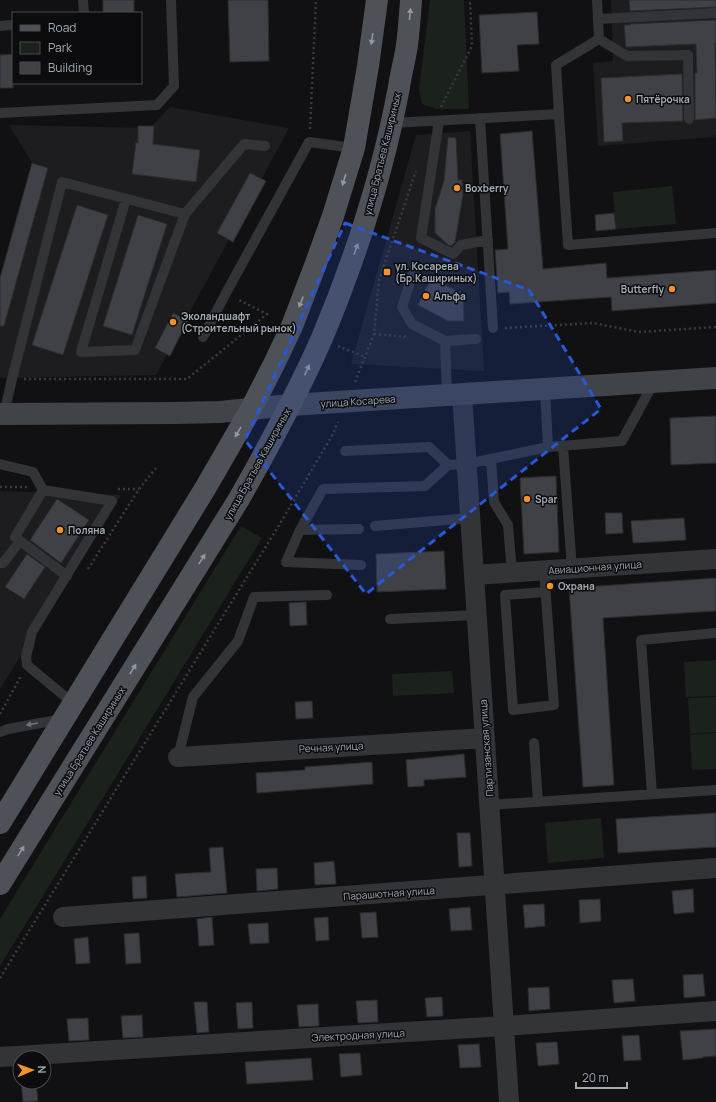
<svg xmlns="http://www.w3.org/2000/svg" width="716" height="1102" font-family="Manrope,sans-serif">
<rect width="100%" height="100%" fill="#111113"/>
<path fill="#1d1d20" d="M611 0H716V134L714 137 598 146 593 63 613 61Z
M170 107 289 128 156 375 0 378V278L32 163 9 125 150 128Z
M470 131 484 371 351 364 416 135Z
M0 491 121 495 0 689Z"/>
<path fill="#1b221b" d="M430 0H464L469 109H436L422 104 419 90Z
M672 186 676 224 616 229 613 192Z
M241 526 262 538 0 966V919Z
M716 660V696L686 697 684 662Z
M452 671 454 693 393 696 392 674Z
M716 697V732L690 734 688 698Z
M716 733V769L692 770 690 735Z
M601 818 604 858 548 863 545 823Z"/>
<path fill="#404146" stroke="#2b2c2f" d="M103 0H134V13H103Z
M228 0H268L269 61 230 62Z
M629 0H716V7L630 11Z
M537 12 539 44 517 45 519 71 482 73 479 15Z
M716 20V43H715L716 118 695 120V73H697L696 44 626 47 624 25H630V24Z
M13 54V88H0V55Z
M682 74 683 121 622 123 623 141 604 142 601 78Z
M138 126H154L153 144 200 150 196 182 132 174 136 142 138 143Z
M532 131 543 269 606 263 607 278 716 270V303L612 311 611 297 510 304 509 292 498 293 495 250 508 249 500 134Z
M448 137 456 138 458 180H462L463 195 455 242 451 246 447 244 435 233V209L444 181Z
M32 163 48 168 4 326H0V278Z
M250 173 266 181 233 242 217 233Z
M77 205 108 215 63 355 32 345Z
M614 213 616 229 596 231 595 215Z
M138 215 167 224 132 335 103 326Z
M431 278 463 294 464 321H448L418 305Z
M173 313 188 320 170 356 155 348Z
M716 416V463L671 465 670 418Z
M556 476 559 552 524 554 520 478Z
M57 499 89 520 61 563 30 540Z
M605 513H622L623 533 606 534Z
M684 518 686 540 633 543 631 521Z
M444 551 446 589 377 592 376 554Z
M27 554 45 567 24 599 5 587Z
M716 578V611L603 618 614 785 583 787 569 588Z
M306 602 307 625 290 626 289 603Z
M312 701 313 718 296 719 295 702Z
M464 754 466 777 424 780V786L408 787 406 760Z
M372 762 373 784 257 793 256 773 305 770V767Z
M716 813V847L618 853 616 819Z
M457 833H470L472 866 459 867Z
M223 847 227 893 177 897 175 874 211 872 209 848Z
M334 861 336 884 315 885 314 863Z
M277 868 278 889 257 891 256 869Z
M146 876 147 898 133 899 132 877Z
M693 889 694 912 674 914 672 891Z
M600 899 601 921 580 923 579 900Z
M544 904 545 926 525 928 523 905Z
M470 907 472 930 451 931 449 909Z
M376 912 378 937 362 938 360 913Z
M212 917 214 945 199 946 197 919Z
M328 917 329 940 316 941 314 918Z
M268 923 269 943 250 944 248 924Z
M139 933 141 963 126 964 124 934Z
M88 937 90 963 76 964 74 939Z
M703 974 705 996 684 998 683 975Z
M633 979 635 1001 614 1003 612 980Z
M549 987 550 1009 529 1011 528 988Z
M442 997 443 1016 427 1017 425 998Z
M377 1000 378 1022 358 1023 356 1001Z
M194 1002H207L209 1032 197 1033Z
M252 1002 253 1028 238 1029 236 1003Z
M318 1004 319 1026 299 1027 297 1005Z
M142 1015 143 1037 123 1038 121 1016Z
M88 1018 89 1040 69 1041 67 1019Z
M716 1029V1056L703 1057V1058L683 1060 680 1031Z
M639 1035 641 1060 624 1061 622 1036Z
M557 1042 559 1064 538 1066 536 1043Z
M479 1044 481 1067 460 1068 458 1045Z
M360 1053 362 1075 341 1077 339 1054Z
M311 1058 313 1080 247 1084 245 1062Z
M21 1082H36L38 1101 23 1102Z"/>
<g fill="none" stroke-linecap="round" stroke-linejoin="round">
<path stroke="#383b3f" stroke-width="2.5" stroke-dasharray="2 3" stroke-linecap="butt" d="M441 107 472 46 470 0
M310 129 316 0
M505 328 593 323 639 332 716 327
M374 334 408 337
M338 346 365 357
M24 379H187L267 314 237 299
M355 382 374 334 379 280 416 171
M0 487H27
M118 489H139
M88 569 139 489 156 468
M0 714 21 676
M0 978 284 517 333 434 338 422"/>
<path stroke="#323438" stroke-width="10" d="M83 0 84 13
M598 19 716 13
M0 26 13 25
M599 39 627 56 688 55 689 119
M0 113 157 105 174 86 171 0
M559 114 556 65 599 39 597 0
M480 118 493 328
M439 121 421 238 453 254 461 245 488 240
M392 123 559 114 568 245 716 233
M126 199 81 352 135 350 185 214
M415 267 402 307 412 324 445 341 476 339
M203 337 226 293 309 142 354 148
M445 341 447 395
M545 389 548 447
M4 414 12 379 62 182 185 214 244 144 265 146
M563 446 572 569
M345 451 429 447 448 465
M491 459 494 502 508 525 512 573
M0 464 33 472 43 490
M375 526 470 518
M300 530 359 529
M0 563H3L20 541
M361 565 286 562 300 530 323 489 425 486 448 465 467 464 548 447 622 441 654 382
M544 571 554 705 513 710 505 595 546 592
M67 576 15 537 43 490 112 501 32 632 26 657 27 665 74 704
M390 619 477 615
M0 732 8 729 62 719
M534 743 538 802
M178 757 193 697 238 641 254 597 327 595
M652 794 641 640 716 633
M489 805 716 790"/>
<path stroke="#323438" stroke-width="20" d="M462 394 509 1102
M474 575 716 559
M178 757 485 738
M63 917 716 868
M0 1057 504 1026 716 1011"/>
<path stroke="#404348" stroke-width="22" d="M0 414 175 413 220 412 290 405 716 378"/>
<path stroke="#4e5157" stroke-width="22" d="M0 823 206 487 251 409 275 362 292 326 315 266 333 216 354 148 368 66 377 0
M0 884 239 499C269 446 298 393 322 338 356 257 383 173 399 87 401 73 405 59 407 45 409 30 410 15 411 0"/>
</g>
<defs><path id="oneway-solid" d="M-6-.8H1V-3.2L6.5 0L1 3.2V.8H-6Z"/></defs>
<g fill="#9198a1">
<use href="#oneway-solid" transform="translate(410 14) rotate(-84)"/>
<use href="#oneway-solid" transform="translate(372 39) rotate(98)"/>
<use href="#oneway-solid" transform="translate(344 180) rotate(107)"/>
<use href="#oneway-solid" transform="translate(356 249) rotate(-71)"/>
<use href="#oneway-solid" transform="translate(301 302) rotate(112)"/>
<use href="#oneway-solid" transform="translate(307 370) rotate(-65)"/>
<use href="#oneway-solid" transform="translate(238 432) rotate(120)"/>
<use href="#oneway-solid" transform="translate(202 559) rotate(-58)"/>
<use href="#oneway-solid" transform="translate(133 669) rotate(-58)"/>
<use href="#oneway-solid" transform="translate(21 851) rotate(-58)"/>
</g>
<use fill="#70757c" href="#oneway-solid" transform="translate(32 724) rotate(170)"/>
<path fill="#2a57d4" fill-opacity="0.2" stroke="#2a57d4" stroke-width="3" stroke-dasharray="8 5" stroke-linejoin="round" d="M345 223 529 290 601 409 366 594 245 440Z"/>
<g fill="#f1922b" stroke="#0c0c0e" stroke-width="1.5">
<circle cx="628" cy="99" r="4"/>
<circle cx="457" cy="188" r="4"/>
<rect x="383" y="268" width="8" height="8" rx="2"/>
<circle cx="672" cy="289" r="4"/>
<circle cx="426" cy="296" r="4"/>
<circle cx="173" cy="322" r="4"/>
<circle cx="527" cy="499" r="4"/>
<circle cx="60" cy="530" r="4"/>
<circle cx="550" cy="586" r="4"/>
</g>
<g text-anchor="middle" stroke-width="3" stroke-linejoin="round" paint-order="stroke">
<g font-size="10" font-weight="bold" fill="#a2aab3" stroke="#0c0c0e" text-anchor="start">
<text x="636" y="103">Пятёрочка</text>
<text x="465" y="192">Boxberry</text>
<text x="395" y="270">ул. Косарева<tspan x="395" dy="12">(Бр.Кашириных)</tspan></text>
<text x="664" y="293" text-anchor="end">Butterfly</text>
<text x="434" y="300">Альфа</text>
<text x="181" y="320">Эколандшафт<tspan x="181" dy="12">(Строительный рынок)</tspan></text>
<text x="535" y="503">Spar</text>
<text x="68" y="534">Поляна</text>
<text x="558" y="590">Охрана</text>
</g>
<g font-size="10" fill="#a2aab3" stroke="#0c0c0e">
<text transform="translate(382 154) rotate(-76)" y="4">улица Братьев Кашириных</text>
<text transform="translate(358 401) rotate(-4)" y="4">улица Косарева</text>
<text transform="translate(257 464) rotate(-61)" y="4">улица Братьев Кашириных</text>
<text transform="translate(595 567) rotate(-4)" y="4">Авиационная улица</text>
<text transform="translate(89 741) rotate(-58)" y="4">улица Братьев Кашириных</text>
<text transform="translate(331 747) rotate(-3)" y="4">Речная улица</text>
<text transform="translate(486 748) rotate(-94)" y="4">Партизанская улица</text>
<text transform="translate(389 893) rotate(-4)" y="4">Парашютная улица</text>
<text transform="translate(358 1035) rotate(-3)" y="4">Электродная улица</text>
</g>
</g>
<rect x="12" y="12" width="130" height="72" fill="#0c0c0e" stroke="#484b50"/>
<rect x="20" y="25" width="20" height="6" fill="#4e5157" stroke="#484b50"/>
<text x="48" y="32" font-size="12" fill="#a2aab3">Road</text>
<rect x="20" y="42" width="20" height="12" fill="#1b221b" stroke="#484b50"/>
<text x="48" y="52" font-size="12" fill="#a2aab3">Park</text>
<rect x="20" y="62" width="20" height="12" fill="#404146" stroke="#484b50"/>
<text x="48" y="72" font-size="12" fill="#a2aab3">Building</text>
<g transform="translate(32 1070) rotate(88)"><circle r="19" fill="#0c0c0e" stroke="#484b50"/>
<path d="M0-3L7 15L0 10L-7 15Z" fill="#f1922b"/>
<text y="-6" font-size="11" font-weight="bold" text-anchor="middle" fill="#a2aab3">N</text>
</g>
<path d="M576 1082v6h51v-6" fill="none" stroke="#a2aab3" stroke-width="2"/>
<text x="582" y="1082" font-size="12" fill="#a2aab3" stroke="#0c0c0e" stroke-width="3" paint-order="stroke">20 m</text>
</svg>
